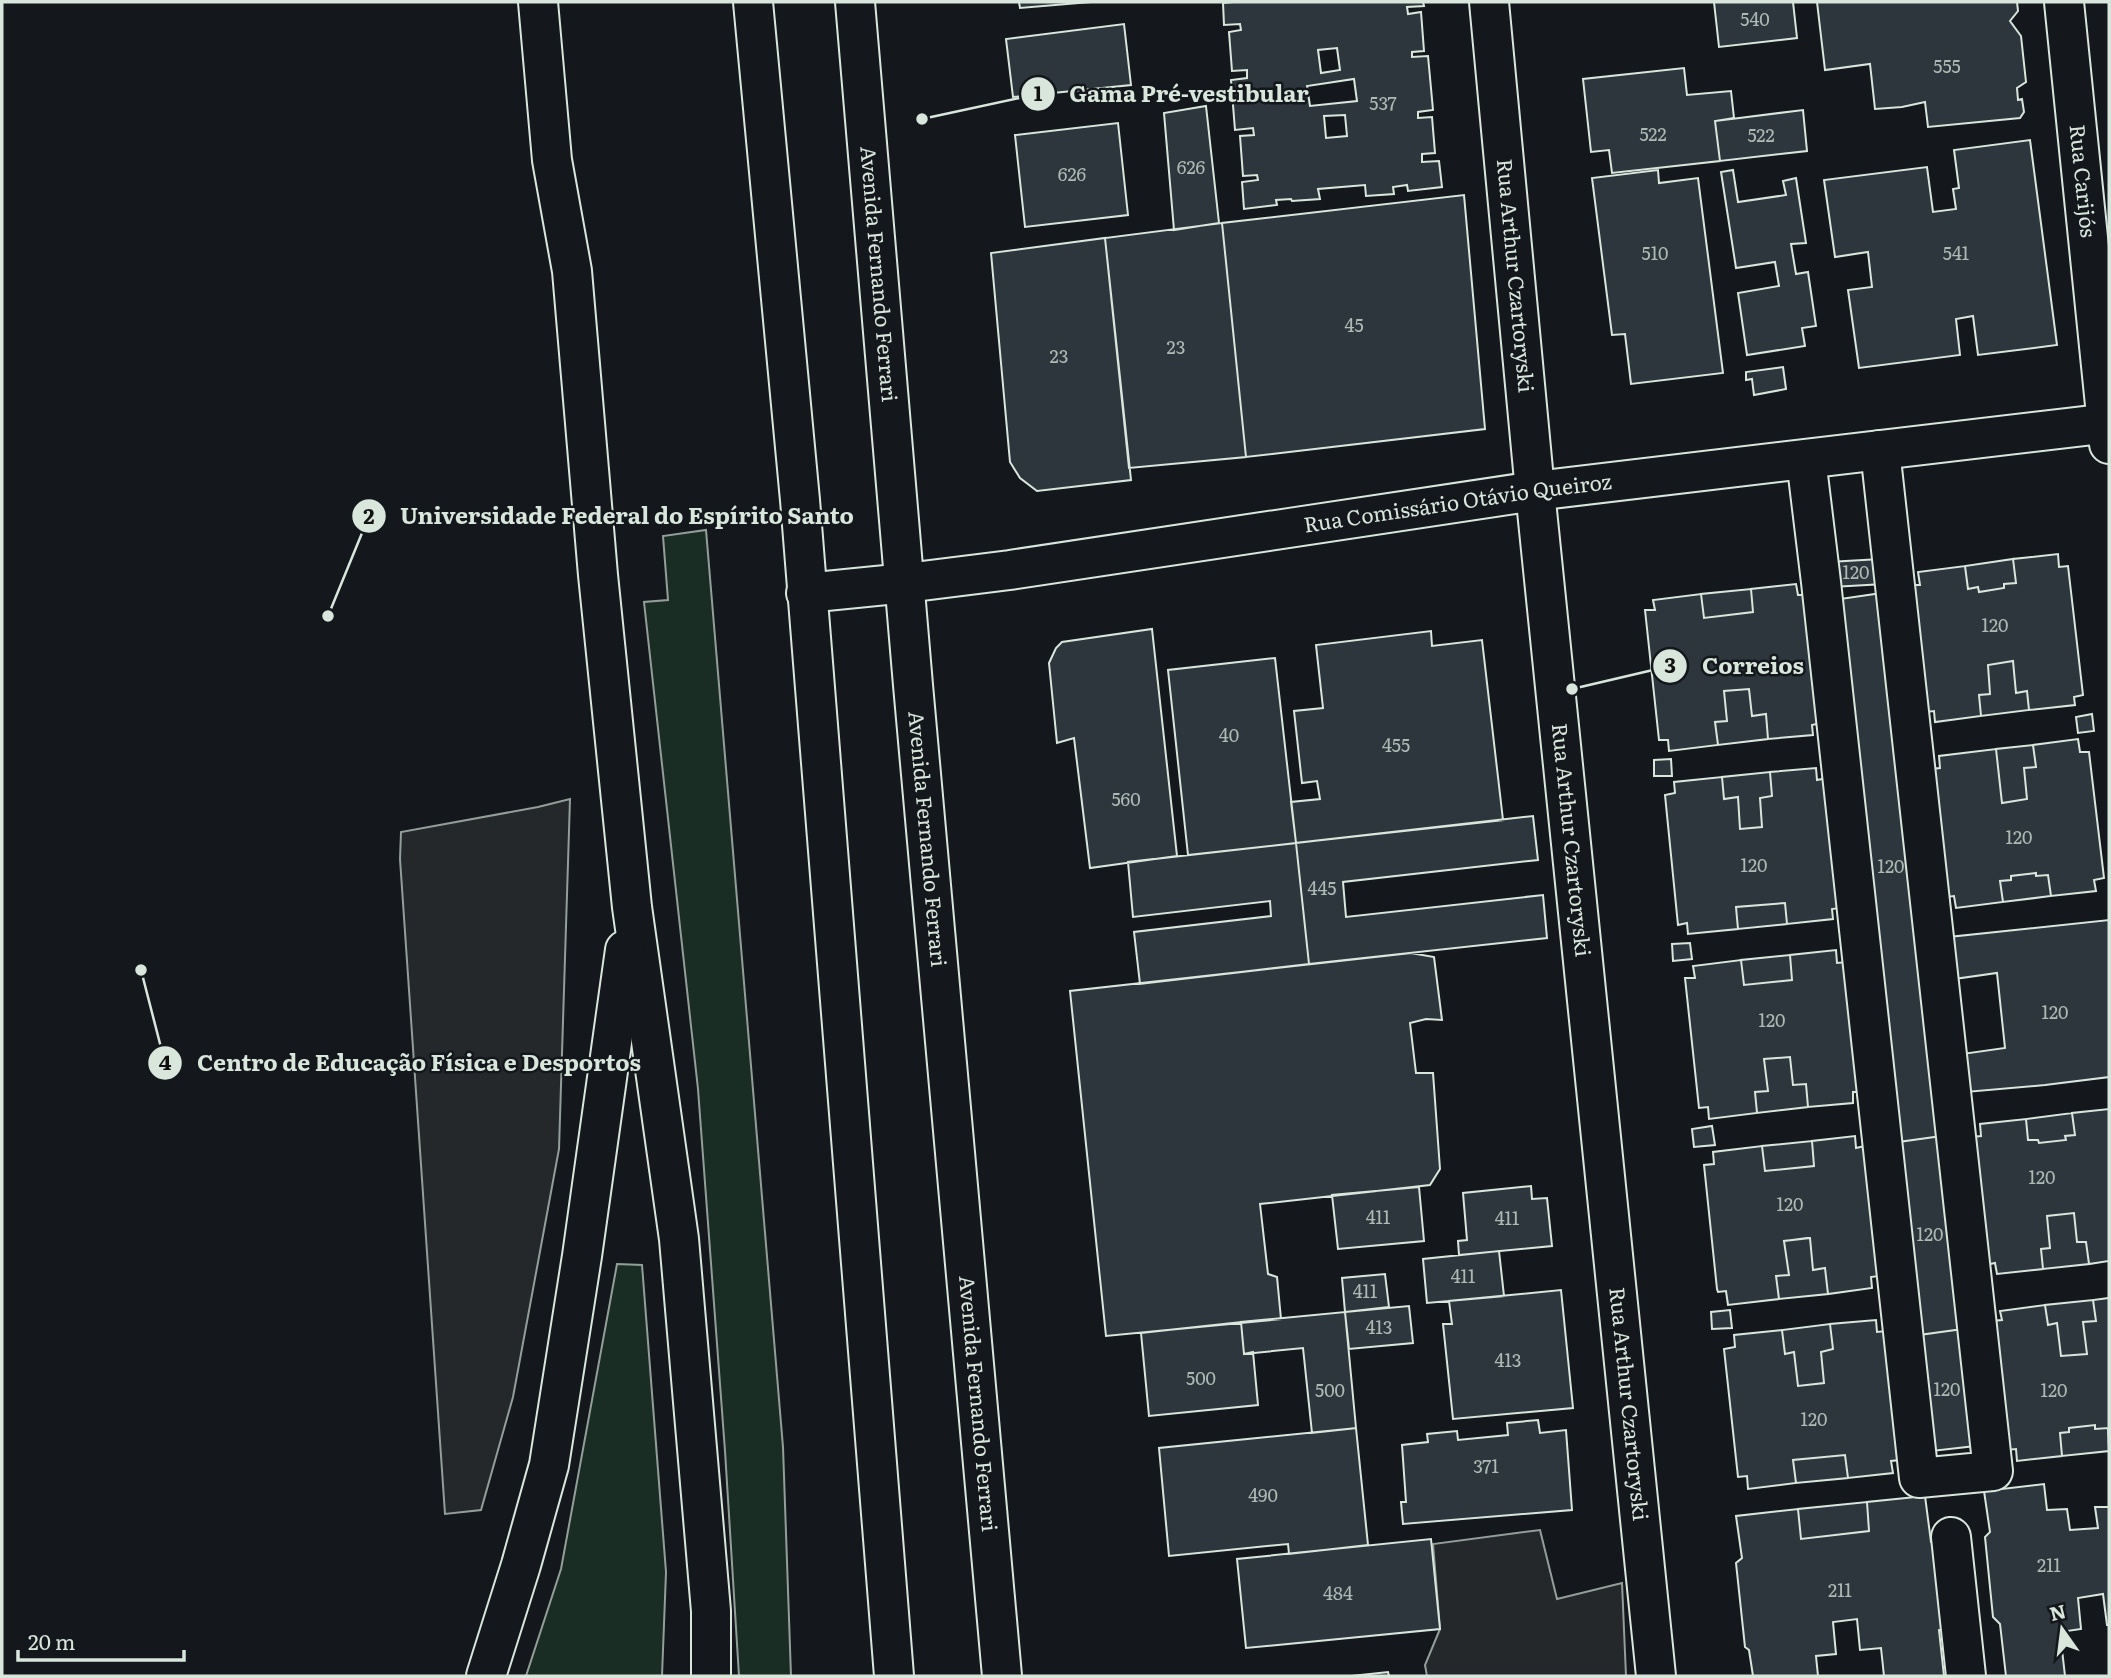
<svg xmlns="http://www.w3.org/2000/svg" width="2111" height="1678" font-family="Literata,serif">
<rect width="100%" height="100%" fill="#14181c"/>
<path fill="#1a2d24" stroke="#939e99" stroke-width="2" d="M706 530 783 1447 791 1676H739L725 1451 698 1089 644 602 668 600 663 536Z
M617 1264 642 1265 666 1572 662 1676H526L561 1569Z"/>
<path fill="#24282b" stroke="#939e99" stroke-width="2" d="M570 799 559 1149 513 1397 481 1510 445 1514 400 859 401 832 538 807Z
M1540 1530 1557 1599 1622 1583 1626 1676H1427L1425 1665 1440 1629 1433 1544Z"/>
<path fill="#2c363c" stroke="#d8e6dc" stroke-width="2" fill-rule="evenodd" d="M1019 2H1091L1020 8Z
M1233 2H1423L1424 6 1407 7 1408 14 1421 12 1424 51 1412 52V57L1428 56 1433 110 1418 112V118L1432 117 1435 153 1422 154V162L1439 161 1442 187 1408 191 1407 185 1393 187 1394 194 1366 196 1365 185 1318 189 1320 199 1292 201 1291 199 1276 200 1277 205 1244 209 1242 182 1258 180 1257 175 1243 176 1240 136 1254 135 1253 128 1235 130 1231 80 1247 78V70L1232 71 1229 32 1241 30 1240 24 1224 25 1223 3ZM1337 48 1340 70 1321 73 1318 50ZM1354 79 1357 101 1310 106 1307 86ZM1345 115 1347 136 1326 138 1324 116Z
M1714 2H1793L1797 38 1719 47Z
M1817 2H2017L2018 11 2010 21 2021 36 2026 82 2017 88 2018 100 2022 99 2024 112 2020 118 1928 127 1925 102 1902 107 1875 109 1870 64 1825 70Z
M1124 24 1131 85 1013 97 1006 39Z
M1684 68 1687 95 1731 91 1734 118 1715 121 1720 161 1612 173 1609 150 1591 152 1583 79Z
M1206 106 1219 223 1174 230 1164 113Z
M1803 110 1807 151 1720 161 1715 121Z
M1118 123 1128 215 1025 227 1015 135Z
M2030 140 2057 345 1978 355 1973 316 1956 319 1960 355 1859 368 1848 290 1872 287 1868 252 1835 257 1824 180 1927 167 1933 212 1956 209 1953 189 1959 188 1954 150Z
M1658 170 1659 183 1698 178 1723 373 1631 384 1625 334 1612 335 1592 178Z
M1733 170 1738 202 1786 195 1783 181 1796 178 1806 243 1791 244 1796 274 1808 272 1816 326 1802 328 1805 346 1747 355 1738 293 1779 286 1775 262 1736 268 1721 172Z
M1464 195 1485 429 1246 457 1222 223Z
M1222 223 1246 457 1129 468 1105 238Z
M1105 238 1131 480 1037 491 1020 478 1010 462 991 253Z
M1783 367 1786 389 1754 395 1752 379 1746 380V372Z
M2058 554 2059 567 2068 566 2083 695 2074 697 2075 705 2029 710 2027 691 2016 693 2013 661 1988 665 1990 694 1979 695 1981 716 1935 722 1934 711 1926 712 1910 585H1920L1918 572 1965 566 1968 589 1978 587 1979 592 2004 588V584L2016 583 2013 559Z
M1880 559 1884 584 1832 587 1829 562Z
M2013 559 2016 583 2004 584V588L1979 592 1978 587 1968 589 1965 566Z
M1796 584 1798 595H1807L1821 723 1812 725 1813 735 1768 739 1766 714 1752 716 1749 689 1724 691 1727 721 1715 722 1718 745 1669 751 1668 740H1659L1645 610H1655L1653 600 1701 594 1704 618 1753 612 1751 589Z
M1751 589 1753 612 1704 618 1701 594Z
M1882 593 1942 1136 1898 1142 1840 599Z
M1152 629 1177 856 1090 868 1074 738 1057 743 1049 663 1056 648 1062 642Z
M1431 631 1432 646 1482 640 1503 820 1296 843 1291 802 1320 799 1317 781 1302 783 1294 711 1323 708 1316 645Z
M1275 658 1296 843 1188 855 1168 670Z
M2013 661 2016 693 2027 691 2029 710 1981 716 1979 695 1990 694 1988 665Z
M1749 689 1752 716 1766 714 1768 739 1718 745 1715 722 1727 721 1724 691Z
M2092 714 2094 731 2078 733 2076 717Z
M2078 739 2080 752H2089L2104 878 2094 880 2096 891 2051 896 2048 875 2036 876V873L2011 876V880L2000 881 2003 902 1956 908 1954 896 1946 897 1931 769 1940 768 1939 756 1996 749 2002 803 2027 799 2024 768 2036 767 2033 745Z
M2033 745 2036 767 2024 768 2027 799 2002 803 1996 749Z
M1671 759 1672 776H1654V760Z
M1816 768 1817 780 1827 778 1840 908 1832 909 1833 919 1787 924 1785 903 1736 907 1738 929 1688 934 1687 923 1678 925 1665 795 1675 793 1674 782 1722 777 1724 799 1738 797 1740 829 1762 827 1760 798 1772 796 1770 772Z
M1770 772 1772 796 1760 798 1762 827 1740 829 1738 797 1724 799 1722 777Z
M1533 816 1538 860 1343 882 1346 917 1543 895 1547 938 1309 964 1296 843Z
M1296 843 1309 964 1140 984 1134 932 1271 916 1270 901 1133 917 1128 862Z
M2036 873V876L2048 875 2051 896 2003 902 2000 881 2011 880V876Z
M1785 903 1787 924 1738 929 1736 907Z
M2109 920V1077L2045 1085 1966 1092 1962 1054 2005 1048 1997 973 1954 979 1949 937Z
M1690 943 1692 959 1673 961 1672 944Z
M1836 950 1837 963 1847 962 1861 1092H1853V1103L1808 1107 1806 1084 1793 1085 1790 1057 1764 1059 1768 1091 1755 1092 1757 1113 1709 1119 1708 1107 1699 1108 1685 978H1695L1693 966 1741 960 1744 985 1792 980 1790 955Z
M1411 953 1434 957 1442 1020 1426 1019 1410 1023 1416 1073H1433L1440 1169 1430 1185 1260 1204 1268 1274 1277 1277 1281 1319 1106 1336 1070 991Z
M1790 955 1792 980 1744 985 1741 960Z
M1790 1057 1793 1085 1806 1084 1808 1107 1757 1113 1755 1092 1768 1091 1764 1059Z
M2109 1109V1261L2089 1264 2086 1242H2077L2074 1213 2047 1216 2050 1248 2041 1249 2043 1269 1997 1274 1995 1263 1985 1265 1971 1137 1981 1136 1980 1124 2026 1119 2028 1140H2038L2039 1143 2066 1140 2065 1136 2075 1135 2072 1113Z
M2072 1113 2075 1135 2065 1136 2066 1140 2039 1143 2038 1140H2028L2026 1119Z
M1712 1126 1715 1145 1694 1147 1692 1129Z
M1855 1136 1856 1148 1865 1146 1879 1276 1871 1277 1872 1288 1828 1294 1825 1268 1813 1270 1810 1238H1807L1784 1241 1789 1275 1776 1276 1779 1299 1728 1305 1726 1291 1718 1292 1717 1289 1704 1165 1714 1164 1713 1152 1762 1146 1765 1171 1814 1166 1812 1141Z
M1942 1136 1963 1329 1919 1335 1898 1142Z
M1812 1141 1814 1166 1765 1171 1762 1146Z
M1531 1186 1532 1199 1547 1198 1552 1246 1459 1255 1458 1241 1467 1240 1463 1193Z
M1419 1187 1424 1241 1338 1249 1332 1195Z
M2074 1213 2077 1242H2086L2089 1264 2043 1269 2041 1249 2050 1248 2047 1216Z
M1810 1238 1813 1270 1825 1268 1828 1294 1779 1299 1776 1276 1789 1275 1784 1241Z
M1499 1251 1504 1296 1427 1303 1423 1259Z
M1385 1274 1389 1307 1345 1312 1342 1278Z
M1561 1290 1573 1408 1453 1419 1443 1324H1452L1449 1301Z
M2109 1298V1444L2108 1428 2095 1429V1425L2069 1428V1432L2060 1433 2062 1456 2017 1461 2016 1449 2006 1450 1991 1321 2002 1320 2000 1311 2045 1305 2048 1325 2057 1323 2061 1356 2087 1354 2083 1322 2096 1321 2093 1300Z
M2093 1300 2096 1321 2083 1322 2087 1354 2061 1356 2057 1323 2048 1325 2045 1305Z
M1409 1306 1413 1343 1349 1349 1345 1312Z
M1730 1310 1732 1328 1712 1329 1711 1312Z
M1345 1312 1356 1428 1312 1433 1303 1348 1244 1354 1241 1322Z
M1876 1320 1877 1332 1886 1331 1900 1460 1891 1461 1893 1473 1848 1478 1845 1455 1793 1460 1796 1483 1748 1489 1747 1476 1738 1477 1724 1349 1735 1347 1734 1335 1782 1330 1785 1354 1794 1352 1798 1386 1824 1383 1821 1352 1833 1349 1830 1324Z
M1241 1322 1244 1354 1253 1352 1258 1405 1149 1416 1141 1333Z
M1830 1324 1833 1349 1821 1352 1824 1383 1798 1386 1794 1352 1785 1354 1782 1330Z
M1963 1329 1975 1446 1932 1451 1919 1335Z
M1538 1420 1540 1433 1566 1430 1572 1510 1403 1524 1401 1502H1406L1402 1445 1428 1442 1427 1434 1457 1431 1458 1440 1508 1435 1507 1423Z
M2095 1425V1429L2108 1428 2109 1451 2062 1456 2060 1433 2069 1432V1428Z
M1356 1428 1368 1545 1289 1554 1288 1544 1169 1556 1159 1448Z
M1845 1455 1848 1478 1796 1483 1793 1460Z
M2044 1484 2047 1510 2067 1509 2070 1530 2098 1528 2095 1507H2109V1625H2107L2103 1594 2078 1598 2081 1629 2060 1632 2065 1676H2006L2000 1624 1993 1617 1985 1537 1990 1532 1984 1491Z
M1925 1496 1931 1542 1936 1546 1945 1629 1939 1630 1944 1676H1884L1881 1648 1860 1650 1857 1619 1833 1622 1836 1654 1816 1656 1818 1676H1753L1749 1650 1745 1647 1736 1563 1742 1558 1736 1516 1798 1509 1801 1539 1869 1531 1867 1502Z
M1867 1502 1869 1531 1801 1539 1798 1509Z
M1431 1539 1440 1629 1246 1648 1237 1559Z
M1388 1672 1389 1676H1351Z"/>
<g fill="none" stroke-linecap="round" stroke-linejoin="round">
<defs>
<g id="street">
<path d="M538 2 552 160 572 271 598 575 632 907 679 1239 711 1611V1676"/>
<path id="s1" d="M1489 2 1535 491 1656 1676"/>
<path id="s2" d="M2064 2 2109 444"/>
<path d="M1806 459 1821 582 1919 1478 1993 1471 1880 450"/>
<path d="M1951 1537 1966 1676"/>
<path d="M486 1676 521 1565 549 1465 582 1256 625 950"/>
</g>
<g id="secondary">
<path id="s3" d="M806 593 906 583 1010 570 1535 491 2109 423"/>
</g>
<g id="primary">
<path d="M753 2 800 500 894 1676"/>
<path id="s4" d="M855 2 913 685 1002 1676"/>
</g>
</defs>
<use href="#street" stroke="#d8e6dc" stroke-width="42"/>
<use href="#secondary" stroke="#d8e6dc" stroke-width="42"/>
<use href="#primary" stroke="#d8e6dc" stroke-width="42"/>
<use href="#street" stroke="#14181c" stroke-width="38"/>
<use href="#secondary" stroke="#14181c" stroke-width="38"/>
<use href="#primary" stroke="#14181c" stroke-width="38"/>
</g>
<g text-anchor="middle" stroke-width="5" stroke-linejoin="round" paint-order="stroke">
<g font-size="18" fill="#adbab4">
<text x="1755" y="26">540</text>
<text x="1947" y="73">555</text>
<text x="1383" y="110">537</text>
<text x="1653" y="141">522</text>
<text x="1761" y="142">522</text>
<text x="1191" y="174">626</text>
<text x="1072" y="181">626</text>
<text x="1655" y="260">510</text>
<text x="1956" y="260">541</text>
<text x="1354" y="332">45</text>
<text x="1176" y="354">23</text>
<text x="1059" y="363">23</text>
<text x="1856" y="579">120</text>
<text x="1995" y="632">120</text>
<text x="1229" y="742">40</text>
<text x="1396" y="752">455</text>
<text x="1126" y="806">560</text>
<text x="2019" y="844">120</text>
<text x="1754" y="872">120</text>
<text x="1891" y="873">120</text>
<text x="1322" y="895">445</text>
<text x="2055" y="1019">120</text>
<text x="1772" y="1027">120</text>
<text x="2042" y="1184">120</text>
<text x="1790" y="1211">120</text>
<text x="1378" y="1224">411</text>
<text x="1507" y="1225">411</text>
<text x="1930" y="1241">120</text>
<text x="1463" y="1283">411</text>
<text x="1365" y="1298">411</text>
<text x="1379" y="1334">413</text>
<text x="1508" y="1367">413</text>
<text x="1201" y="1385">500</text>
<text x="1947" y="1396">120</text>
<text x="1330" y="1397">500</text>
<text x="2054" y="1397">120</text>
<text x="1814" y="1426">120</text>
<text x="1486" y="1473">371</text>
<text x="1263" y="1502">490</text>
<text x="2049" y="1572">211</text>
<text x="1840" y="1597">211</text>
<text x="1338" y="1600">484</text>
</g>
<g font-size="21" fill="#d8e6dc" stroke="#14181c">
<text dy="7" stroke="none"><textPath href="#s2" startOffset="180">Rua Carijós</textPath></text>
<text dy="7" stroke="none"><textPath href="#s4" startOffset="273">Avenida Fernando Ferrari</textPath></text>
<text dy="7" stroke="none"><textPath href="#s1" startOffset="275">Rua Arthur Czartoryski</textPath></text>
<text dy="7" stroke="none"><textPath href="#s3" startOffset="658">Rua Comissário Otávio Queiroz</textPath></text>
<text dy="7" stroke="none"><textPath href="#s4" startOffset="840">Avenida Fernando Ferrari</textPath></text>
<text dy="7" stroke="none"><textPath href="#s1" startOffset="842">Rua Arthur Czartoryski</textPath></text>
<text dy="7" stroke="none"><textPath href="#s1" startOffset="1409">Rua Arthur Czartoryski</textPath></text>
<text dy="7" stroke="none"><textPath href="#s4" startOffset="1407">Avenida Fernando Ferrari</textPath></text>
</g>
</g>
<path fill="none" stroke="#d8e6dc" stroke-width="2.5" d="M922 119L1038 94M328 616L369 516M1572 689L1670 666M141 970L165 1063"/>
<g fill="#d8e6dc" stroke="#14181c" stroke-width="2.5">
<circle cx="922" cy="119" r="7"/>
<circle cx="328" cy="616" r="7"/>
<circle cx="1572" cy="689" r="7"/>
<circle cx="141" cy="970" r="7"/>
<circle cx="1038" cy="94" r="18"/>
<circle cx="369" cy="516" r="18"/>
<circle cx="1670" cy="666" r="18"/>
<circle cx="165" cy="1063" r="18"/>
</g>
<g font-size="21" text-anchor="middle" font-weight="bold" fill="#111">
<text x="1038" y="101">1</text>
<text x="369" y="524">2</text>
<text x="1670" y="673">3</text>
<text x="165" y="1070">4</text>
</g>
<g font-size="23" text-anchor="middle" font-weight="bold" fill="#d8e6dc" stroke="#14181c" stroke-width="5" stroke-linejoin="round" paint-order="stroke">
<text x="1189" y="102">Gama Pré-vestibular</text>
<text x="627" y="524">Universidade Federal do Espírito Santo</text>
<text x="1753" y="674">Correios</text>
<text x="419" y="1071">Centro de Educação Física e Desportos</text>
</g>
<rect width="2111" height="1678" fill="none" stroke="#d8e6dc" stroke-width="7"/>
<g transform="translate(2062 1629) rotate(346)" stroke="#14181c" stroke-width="5" paint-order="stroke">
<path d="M0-5L12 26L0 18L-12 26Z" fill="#d8e6dc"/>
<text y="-10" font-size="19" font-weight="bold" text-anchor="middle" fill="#d8e6dc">N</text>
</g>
<path d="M18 1650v10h166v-10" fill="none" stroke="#d8e6dc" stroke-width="3.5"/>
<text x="28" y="1650" font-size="21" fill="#d8e6dc" stroke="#14181c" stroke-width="5" paint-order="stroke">20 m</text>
</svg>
